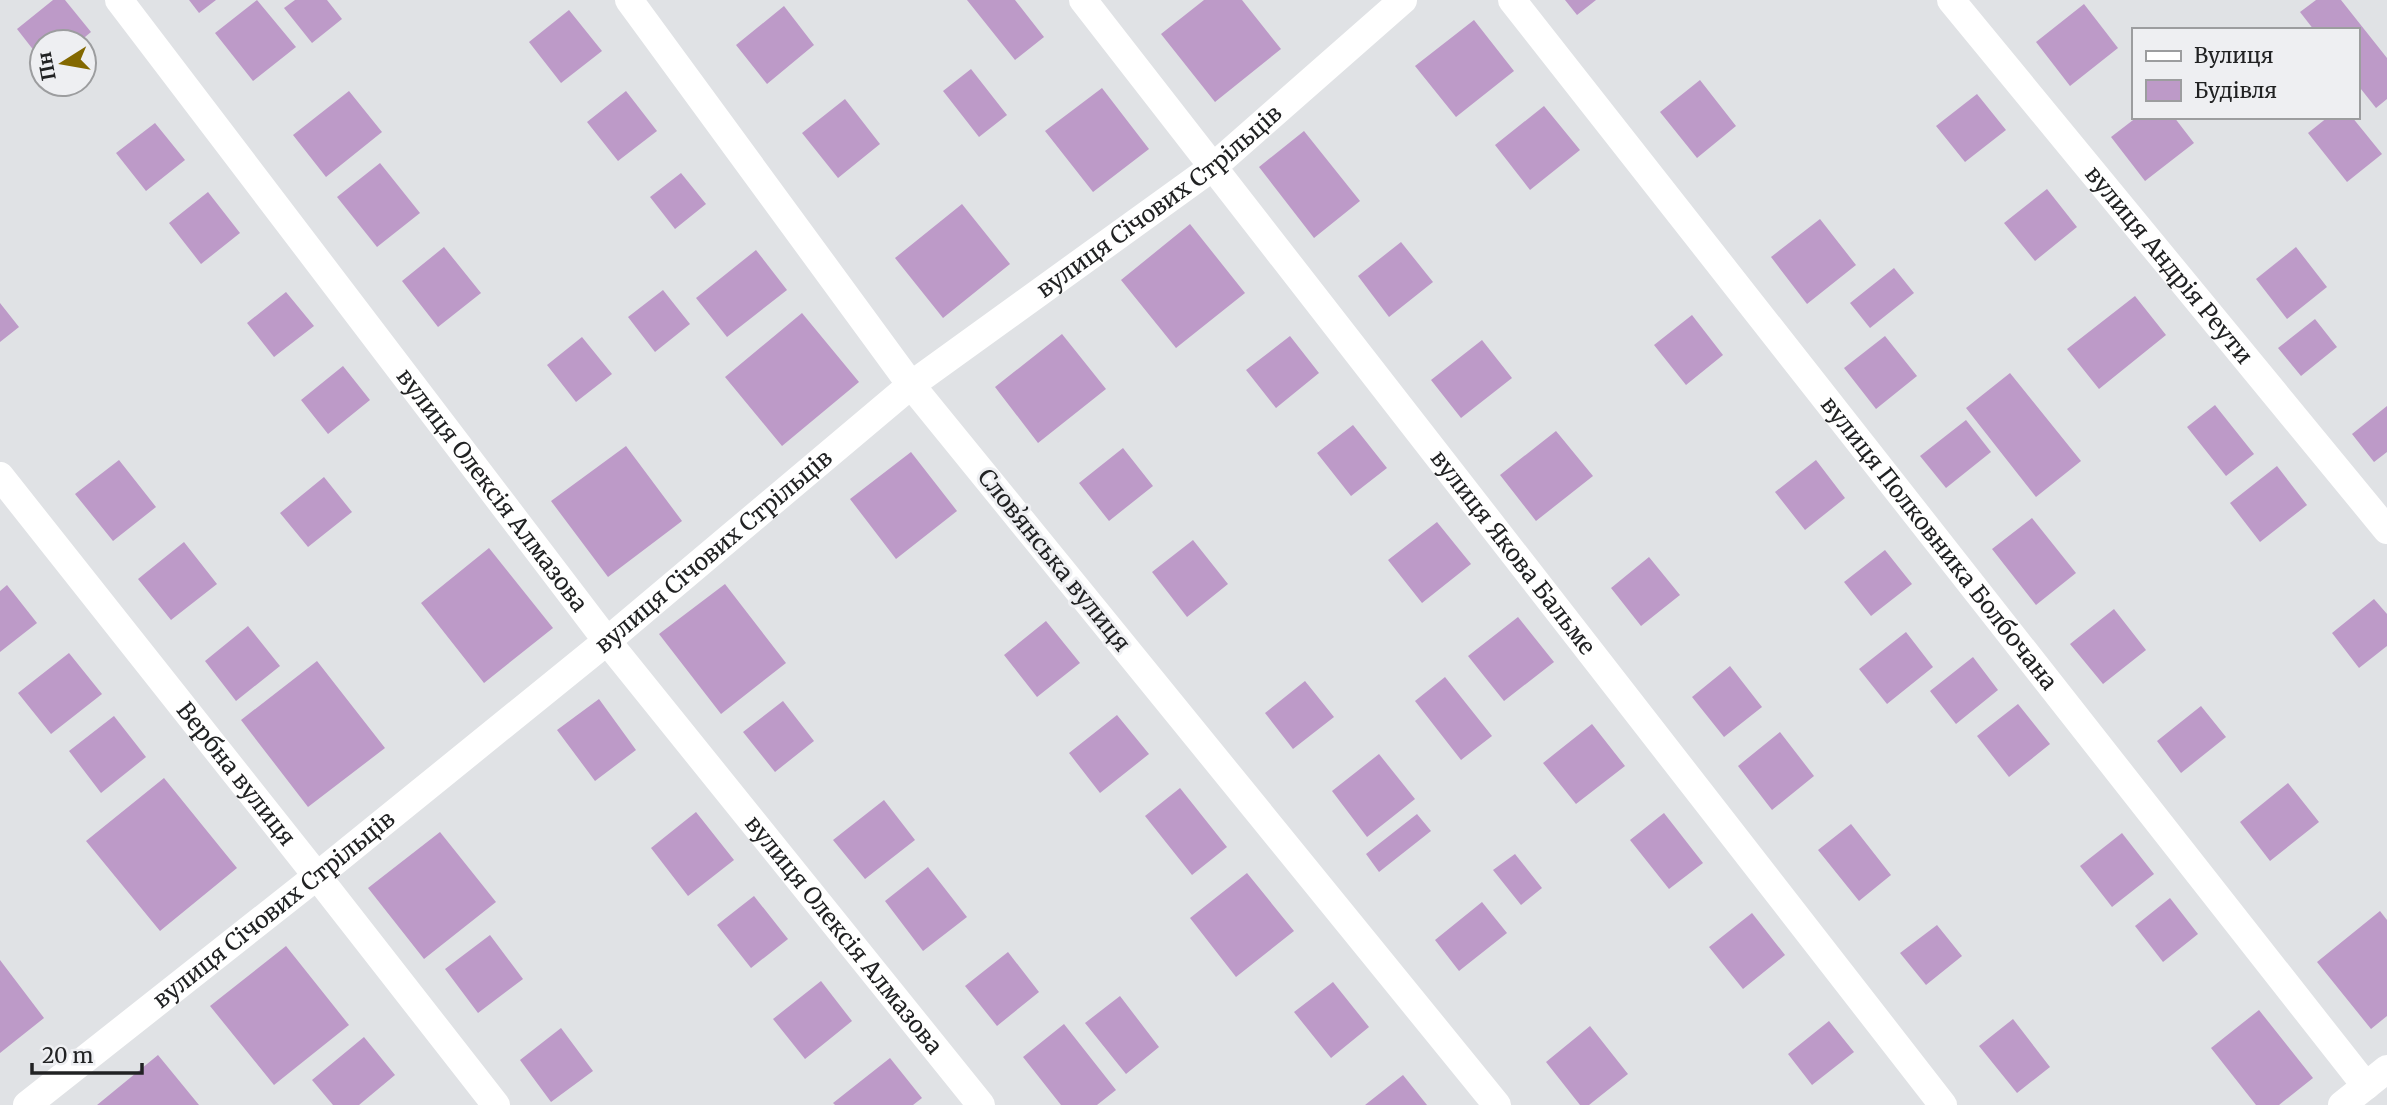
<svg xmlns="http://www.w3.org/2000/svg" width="2387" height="1105" font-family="Merriweather,serif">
<rect width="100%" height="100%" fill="#e0e2e5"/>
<path fill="#bd9ac8" d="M53 0H65L91 32 79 42H42V61L17 29Z
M189 0H216L199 13Z
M257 0 296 47 253 81 215 33Z
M295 0H327L342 19 312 43 284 8Z
M967 0H1015L1044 37 1015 60Z
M1204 0H1242L1281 49 1215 102 1161 34Z
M1565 0H1596L1577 15Z
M2316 0H2341L2387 58V99L2376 108 2357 84V30H2314L2300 12Z
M2084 4 2118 48 2070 86 2036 42Z
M784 6 814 45 767 84 736 45Z
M569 10 602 51 561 83 529 42Z
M1474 20 1514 71 1456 117 1415 66Z
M971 69 1007 115 979 137 943 91Z
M1700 80 1736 126 1697 158 1660 112Z
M1102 88 1149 149 1093 192 1045 131Z
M349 91 382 132 326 177 293 135Z
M626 91 657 131 618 161 587 122Z
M1977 94 2006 130 1965 162 1936 126Z
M845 99 880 144 838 178 802 133Z
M1544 106 1580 150 1530 190 1495 145Z
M2137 117H2174L2194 143 2145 181 2111 137Z
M2328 117H2352L2382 154 2347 182 2308 133Z
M155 123 185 160 146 191 116 153Z
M1304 131 1360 201 1314 238 1259 167Z
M380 163 420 213 377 247 337 197Z
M681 173 706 204 675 229 650 197Z
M2047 189 2077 227 2035 261 2004 223Z
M208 192 240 233 201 264 169 223Z
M962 204 1010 264 943 318 895 258Z
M1820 219 1856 265 1807 304 1771 257Z
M1190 224 1245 293 1176 348 1121 280Z
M1401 242 1433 282 1389 317 1358 276Z
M444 247 481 293 438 327 402 281Z
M2296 247 2327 287 2287 319 2256 279Z
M756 250 787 290 727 337 696 298Z
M1894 268 1914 293 1870 328 1850 303Z
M663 290 690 324 655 352 628 317Z
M286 292 314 326 274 357 247 323Z
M2135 296 2166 335 2099 389 2067 349Z
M0 303 19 327 0 342Z
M802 313 859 382 782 446 725 377Z
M1692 315 1723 355 1686 385 1654 345Z
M2315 319 2337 347 2301 376 2278 348Z
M1062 334 1106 389 1038 443 995 387Z
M1290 336 1319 373 1276 408 1246 370Z
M1885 336 1917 376 1876 409 1844 368Z
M582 337 612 374 576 402 547 365Z
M1482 340 1512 378 1461 418 1431 380Z
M343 366 370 400 328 434 301 400Z
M2010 373 2081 461 2036 497 1966 408Z
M2215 405 2254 454 2226 476 2187 427Z
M2387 406V452L2374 462 2352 434Z
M1966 420 1991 452 1946 488 1920 456Z
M1353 425 1387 468 1351 496 1317 453Z
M1556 431 1593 476 1536 521 1500 475Z
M626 446 682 521 608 577 551 501Z
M1123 448 1153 486 1109 521 1079 483Z
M911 452 957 511 896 559 850 499Z
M119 460 156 507 113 541 75 494Z
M1816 460 1845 498 1805 530 1775 492Z
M2277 466 2307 505 2260 542 2230 503Z
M324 477 352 512 308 547 280 513Z
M2032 518 2076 573 2036 605 1992 549Z
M1437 522 1471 564 1422 603 1388 560Z
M1193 540 1228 584 1187 617 1152 572Z
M184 542 217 584 171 620 138 579Z
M489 548 553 628 484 683 421 603Z
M1885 550 1912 584 1871 616 1844 582Z
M1649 557 1680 595 1641 626 1611 588Z
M725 584 786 663 721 714 659 634Z
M7 585 37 623 0 652V591Z
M2374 599 2387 614V646L2359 668 2332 633Z
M2114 609 2146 650 2103 684 2070 644Z
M1518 617 1554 662 1504 701 1468 656Z
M1046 621 1080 663 1037 697 1004 655Z
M248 626 280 666 236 701 205 661Z
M1906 632 1933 667 1887 704 1859 669Z
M69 653 102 694 51 734 18 693Z
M1973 657 1998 690 1956 724 1930 691Z
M317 661 385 748 308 807 241 720Z
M1730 666 1762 707 1724 737 1692 697Z
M1445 677 1492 736 1461 760 1415 701Z
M1305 681 1334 717 1293 749 1265 713Z
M599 699 636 750 595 781 557 730Z
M783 701 814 741 775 772 743 732Z
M2018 704 2050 744 2009 777 1977 736Z
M2201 706 2226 737 2181 773 2157 741Z
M1117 715 1149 754 1100 793 1069 753Z
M114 716 146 757 101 793 69 751Z
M1592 724 1625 766 1576 804 1543 763Z
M1780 732 1814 776 1772 810 1738 766Z
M1379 754 1415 799 1367 837 1332 791Z
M164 778 237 868 160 931 86 841Z
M2288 783 2319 822 2270 861 2240 822Z
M1180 788 1227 847 1192 875 1145 816Z
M884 800 915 840 865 879 833 840Z
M696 812 734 860 688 896 651 848Z
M1664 813 1703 863 1669 889 1630 840Z
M1417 814 1431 831 1379 872 1366 854Z
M1851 824 1891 875 1859 901 1818 850Z
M440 832 496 902 424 959 368 888Z
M2122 833 2154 874 2112 907 2080 866Z
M1515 854 1542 888 1521 905 1493 870Z
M928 867 967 917 923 951 885 901Z
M1247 873 1294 931 1236 977 1190 918Z
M754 896 788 939 751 968 717 925Z
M2170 898 2198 934 2163 962 2135 926Z
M1482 902 1507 933 1459 971 1435 940Z
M2380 911 2387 920V1016L2371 1029 2317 962Z
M1752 913 1785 955 1743 989 1709 947Z
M1937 925 1962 956 1926 985 1900 953Z
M490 935 523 979 478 1013 445 969Z
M286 946 349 1025 274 1085 210 1006Z
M1008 952 1039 992 997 1026 965 986Z
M0 960 44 1018 0 1053Z
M821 981 852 1021 805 1059 773 1019Z
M1333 982 1369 1027 1331 1058 1294 1012Z
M1120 996 1159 1047 1126 1074 1085 1023Z
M2259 1010 2313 1078 2279 1105H2256L2211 1048Z
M2013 1019 2050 1067 2017 1093 1979 1046Z
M1829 1021 1854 1052 1812 1085 1788 1054Z
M1064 1024 1116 1090 1097 1105H1061L1023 1057Z
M1590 1026 1628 1074 1589 1105H1580L1546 1062Z
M561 1028 593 1071 551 1102 520 1060Z
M364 1037 395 1075 359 1105H333L312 1080Z
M158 1055 199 1105H97Z
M890 1058 922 1098 913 1105H835L833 1103Z
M1403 1075 1427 1105H1365Z"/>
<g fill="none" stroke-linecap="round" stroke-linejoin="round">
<g stroke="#fff" stroke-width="28">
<path id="s1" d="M119 0 607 641 981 1105"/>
<path d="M629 0 911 385 1497 1105"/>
<path id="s2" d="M1083 0 1943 1105"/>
<path id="s3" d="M1512 0 2366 1086"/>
<path id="s4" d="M1951 0 2387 530"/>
<path id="s5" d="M0 476 317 876 496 1105"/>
<path id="s6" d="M27 1105 317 876 607 641 911 385 1213 167 1403 0"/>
<path d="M2342 1105 2387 1069"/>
</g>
</g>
<g text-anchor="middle" stroke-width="6" stroke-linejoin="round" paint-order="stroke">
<g font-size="23" fill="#212223" stroke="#eeeff2">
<text dy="8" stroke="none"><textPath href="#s6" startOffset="1449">вулиця Січових Стрільців</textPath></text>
<text dy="8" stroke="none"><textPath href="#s4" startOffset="343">вулиця Андрія Реути</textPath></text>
<text dy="8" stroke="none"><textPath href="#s1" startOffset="616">вулиця Олексія Алмазова</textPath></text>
<text dy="8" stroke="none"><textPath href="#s3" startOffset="691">вулиця Полковника Болбочана</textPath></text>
<text dy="8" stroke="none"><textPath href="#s6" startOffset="882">вулиця Січових Стрільців</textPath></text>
<text dy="8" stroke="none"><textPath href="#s2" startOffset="700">вулиця Якова Бальме</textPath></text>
<text transform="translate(1054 560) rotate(51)" y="8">Словʼянська вулиця</text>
<text dy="8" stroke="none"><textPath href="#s5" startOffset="380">Вербна вулиця</textPath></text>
<text dy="8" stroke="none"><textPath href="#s6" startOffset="315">вулиця Січових Стрільців</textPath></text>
<text dy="8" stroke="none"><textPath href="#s1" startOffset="1183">вулиця Олексія Алмазова</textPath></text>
</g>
</g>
<rect x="2132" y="28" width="228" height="91" fill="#eeeff2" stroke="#9c9d9f" stroke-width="2"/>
<rect x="2146" y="51" width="35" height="10" fill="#ffffff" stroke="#9c9d9f" stroke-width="2"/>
<text x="2194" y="63" font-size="21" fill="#212223">Вулиця</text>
<rect x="2146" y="80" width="35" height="21" fill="#bd9ac8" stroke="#9c9d9f" stroke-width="2"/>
<text x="2194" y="98" font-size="21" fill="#212223">Будівля</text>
<g transform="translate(63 63) rotate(259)"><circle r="33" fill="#eeeff2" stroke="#9c9d9f" stroke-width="2"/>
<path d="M0-5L12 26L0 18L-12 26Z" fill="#836800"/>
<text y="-10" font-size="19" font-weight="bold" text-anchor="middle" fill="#212223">Пн</text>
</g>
<path d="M32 1063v10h110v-10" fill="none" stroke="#212223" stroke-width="3.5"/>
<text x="42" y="1063" font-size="21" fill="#212223" stroke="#eeeff2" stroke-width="5" paint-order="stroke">20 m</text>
</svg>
